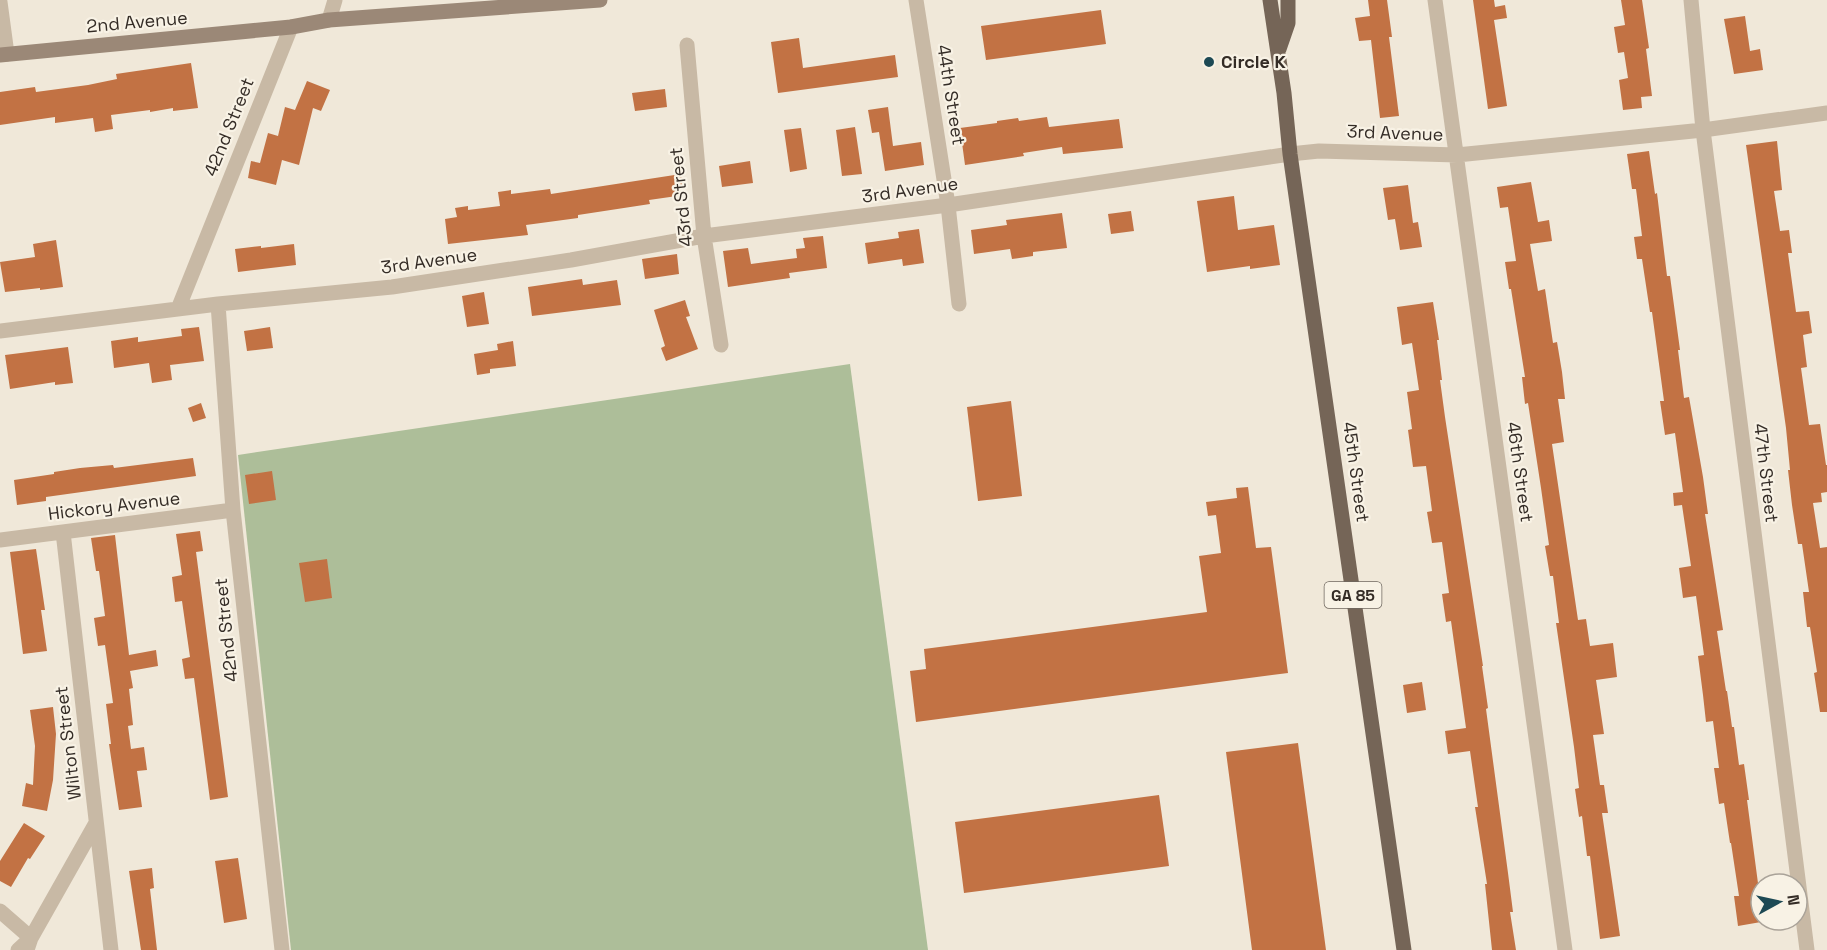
<svg xmlns="http://www.w3.org/2000/svg" width="1827" height="950" font-family="'Space Grotesk',sans-serif">
<rect width="100%" height="100%" fill="#f0e8d9"/>
<path fill="#adbe99" d="M850 364 928 950H291L238 455Z"/>
<path fill="#c27244" d="M1368 0H1387L1392 37H1389L1399 116 1380 118 1371 40 1359 41 1355 18 1370 16Z
M1473 0H1494L1495 7 1505 5 1507 18 1494 20 1507 106 1488 109Z
M1621 0H1642L1649 48 1646 49 1652 96 1641 97 1642 108 1623 110 1619 80 1628 78 1624 52 1618 53 1614 27 1625 25Z
M1101 10 1106 44 986 60 981 26Z
M1745 16 1750 51 1760 49 1763 70 1734 74 1724 19Z
M799 38 803 68 895 55 898 77 778 93 771 42Z
M191 63 198 108 173 111V108L150 112V110L111 115 113 129 95 132 93 118 55 123V117L0 125V92L35 87 36 92 88 85 117 79 116 74Z
M307 81 330 90 321 111 313 108 299 165 282 160 276 185 248 178 251 161 260 163 268 133 278 136 285 107 295 110Z
M665 89 667 107 635 111 632 93Z
M888 107 893 146 921 142 924 165 885 171 879 132 872 133 868 110Z
M1047 117 1049 127 1119 119 1123 148 1063 154 1062 147 1023 153 1024 156 965 165 960 128 997 123V121L1018 118 1019 121Z
M855 127 862 174 842 176 836 130Z
M801 128 807 169 790 172 784 130Z
M1777 141 1782 190 1774 191 1780 231 1789 230 1792 253H1788L1796 312 1809 311 1812 333 1803 335 1807 367 1801 368 1809 425 1820 424 1826 465H1827V492L1821 493 1822 502 1813 503 1820 548 1827 547V712H1820L1814 673 1817 672 1810 627H1807L1803 592H1809L1802 544H1798L1792 505 1788 470H1790L1786 428 1746 145Z
M1649 151 1655 194 1657 193 1667 276H1670L1680 350H1678L1684 398 1689 397 1703 477 1708 514H1705L1723 630 1717 631 1726 691H1727L1732 727H1734L1739 765 1744 764 1749 800H1747L1761 906V922L1738 926 1734 896H1739L1731 843H1730L1724 803 1719 804 1714 768H1719L1713 721 1706 722 1703 695 1698 656 1704 655 1696 596 1683 598 1679 568 1691 566 1682 505 1674 506 1673 493 1683 492 1675 433 1665 435 1660 401H1664L1652 312H1650L1642 259H1637L1634 237 1642 236 1636 189H1632L1627 154Z
M750 161 753 183 722 187 719 166Z
M681 174 684 195 649 200 650 204 578 215V218L526 225 528 235 448 244 445 219 457 217 455 208 468 206V210L500 206 498 192 511 190V194L550 189 551 194Z
M1531 182 1538 222 1549 220 1552 241 1530 244 1538 291 1545 289 1553 343 1557 342 1562 372 1565 399H1558L1564 442 1552 444 1578 620 1586 619 1590 646 1613 643 1617 677 1596 680 1604 734 1593 735 1600 785H1604L1608 813H1602L1620 936 1600 939 1590 856H1587L1582 816 1579 817 1575 789 1579 788 1574 747 1556 623H1559L1553 576H1550L1545 546 1549 545 1541 488 1528 403 1525 404 1522 377H1525L1511 289H1509L1505 262 1516 261 1508 207 1500 208 1497 187Z
M1408 185 1413 223 1418 222 1422 247 1400 250 1395 219 1388 220 1383 188Z
M1234 196 1238 230 1274 225 1280 265 1250 269V266L1207 272 1197 201Z
M1131 211 1134 231 1111 234 1108 214Z
M1062 213 1067 248 1033 252V256L1012 259 1010 249 974 254 971 230 1007 225 1006 220Z
M919 229 924 263 903 266 902 259 868 264 865 243 899 238 898 232Z
M823 236 827 268 789 273 790 278 728 287 723 251 748 248 751 264 797 258 796 249 805 248 803 238Z
M56 240 63 287 40 290V288L5 292 0 262 35 257 33 244Z
M294 244 296 265 238 272 235 249 261 246V248Z
M677 254 679 274 645 279 642 259Z
M582 279 583 285 617 280 621 305 532 316 528 287Z
M484 292 489 324 467 327 462 296Z
M685 300 690 316 686 317 698 349 666 361 661 348 665 346 654 310Z
M1433 302 1439 340H1437L1442 380H1440L1445 417 1483 666H1482L1488 708 1486 709 1508 873 1513 912H1510L1516 950H1492L1485 884H1487L1475 807H1478L1470 751 1448 754 1445 731 1466 728 1451 621 1446 622 1442 594 1449 593 1442 542 1432 543 1427 512 1432 511 1426 466 1413 467 1408 430 1412 429 1407 392 1419 390 1412 343 1402 345 1397 307Z
M199 327 204 361 170 365 172 380 152 383 149 363 114 368 111 341 138 337V342L182 336 181 329Z
M270 327 273 348 247 351 244 331Z
M513 341 516 366 490 369V373L477 375 474 354 498 350 497 344Z
M68 347 73 383 55 385V382L10 389 5 355Z
M1011 401 1022 496 978 501 967 407Z
M201 403 206 418 193 422 188 408Z
M193 458 196 476 46 497V501L17 505 14 480 54 474V472L80 468 113 465 114 468Z
M272 471 276 500 249 504 245 475Z
M1248 487 1256 548 1271 547 1288 673 916 722 910 671 926 669 924 649 1207 612 1199 556 1221 553 1216 515 1208 516 1206 502 1237 498 1236 488Z
M200 531 203 551 196 552 228 797 210 800 194 678 185 679 182 659 190 657 182 601 175 602 172 577 182 575 176 534Z
M115 535 129 655 156 650 158 666 130 671 133 688 129 689 133 725 128 726 131 749 144 747 147 770 137 771 142 807 119 810 109 744H111L106 704 113 703 105 645 98 646 94 618 105 616 99 571H96L91 538Z
M36 549 45 610H41L47 651 23 654 10 552Z
M327 559 332 598 305 602 299 563Z
M1422 682 1426 710 1407 713 1403 685Z
M53 707 56 734 53 780 47 811 22 806 26 783 33 785 35 746 30 710Z
M1298 743 1326 950H1252L1226 752Z
M1159 795 1169 866 964 893 955 822Z
M24 823 45 836 30 859 28 858 11 887 0 881V861Z
M238 858 247 919 224 923 215 861Z
M152 868 154 888 150 889 157 950H141L129 871Z"/>
<g fill="none" stroke-linecap="round" stroke-linejoin="round">
<path stroke="#c8b9a5" stroke-width="15" d="M916 0 948 205 959 304
M1435 0 1565 950
M1691 0 1703 130 1807 950
M0 2 7 54
M329 20 335 0
M687 45 704 236 721 345
M218 304 233 510 282 950
M178 309 291 27
M0 331 218 304 392 287 571 260 704 236 948 205 1290 154 1319 151 1457 155 1703 130 1827 113
M63 532 111 950
M0 540 233 510
M0 911 31 938 28 947
M18 950 31 938 96 823"/>
<path stroke="#9b8877" stroke-width="15" d="M0 55 291 27 329 20 600 0"/>
<path stroke="#756557" stroke-width="15" d="M1270 0 1284 93 1290 154 1404 950
M1279 49 1288 23V0"/>
</g>
<circle fill="#1d4954" stroke="#f8f2e5" stroke-width="2" cx="1209" cy="62" r="6"/>
<g text-anchor="middle" stroke-width="4.5" stroke-linejoin="round" paint-order="stroke">
<rect fill="#f8f2e5" stroke="#6f675f" stroke-width="1.5" x="1324.5" y="582" width="57" height="26" rx="4.5"/>
<g font-size="16" font-weight="bold" fill="#342c26">
<text x="1353" y="601">GA 85</text>
</g>
<g font-size="18" fill="#342c26" stroke="#f8f2e5">
<text transform="translate(137 22) rotate(-5)" y="6">2nd Avenue</text>
<text transform="translate(951 95) rotate(81)" y="6">44th Street</text>
<text transform="translate(229 127) rotate(-68)" y="6">42nd Street</text>
<text transform="translate(1395 133) rotate(2)" y="6">3rd Avenue</text>
<text transform="translate(910 190) rotate(-8)" y="6">3rd Avenue</text>
<text transform="translate(681 197) rotate(-96)" y="6">43rd Street</text>
<text transform="translate(429 261) rotate(-8)" y="6">3rd Avenue</text>
<text transform="translate(1356 472) rotate(82)" y="6">45th Street</text>
<text transform="translate(1520 472) rotate(82)" y="6">46th Street</text>
<text transform="translate(1766 473) rotate(83)" y="6">47th Street</text>
<text transform="translate(114 506) rotate(-7)" y="6">Hickory Avenue</text>
<text transform="translate(226 630) rotate(-96)" y="6">42nd Street</text>
<text transform="translate(68 743) rotate(-97)" y="6">Wilton Street</text>
</g>
<g font-size="18" font-weight="bold" fill="#342c26" stroke="#f8f2e5" text-anchor="start">
<text x="1221" y="68">Circle K</text>
</g>
</g>
<g transform="translate(1779 902) rotate(82)"><circle r="28" fill="#f8f2e5" stroke="#aaa399" stroke-width="1.5"/>
<path d="M0-4.5L10 22L0 15L-10 22Z" fill="#1d4954"/>
<text y="-9" font-size="16" font-weight="bold" text-anchor="middle" fill="#342c26">N</text>
</g>
</svg>
